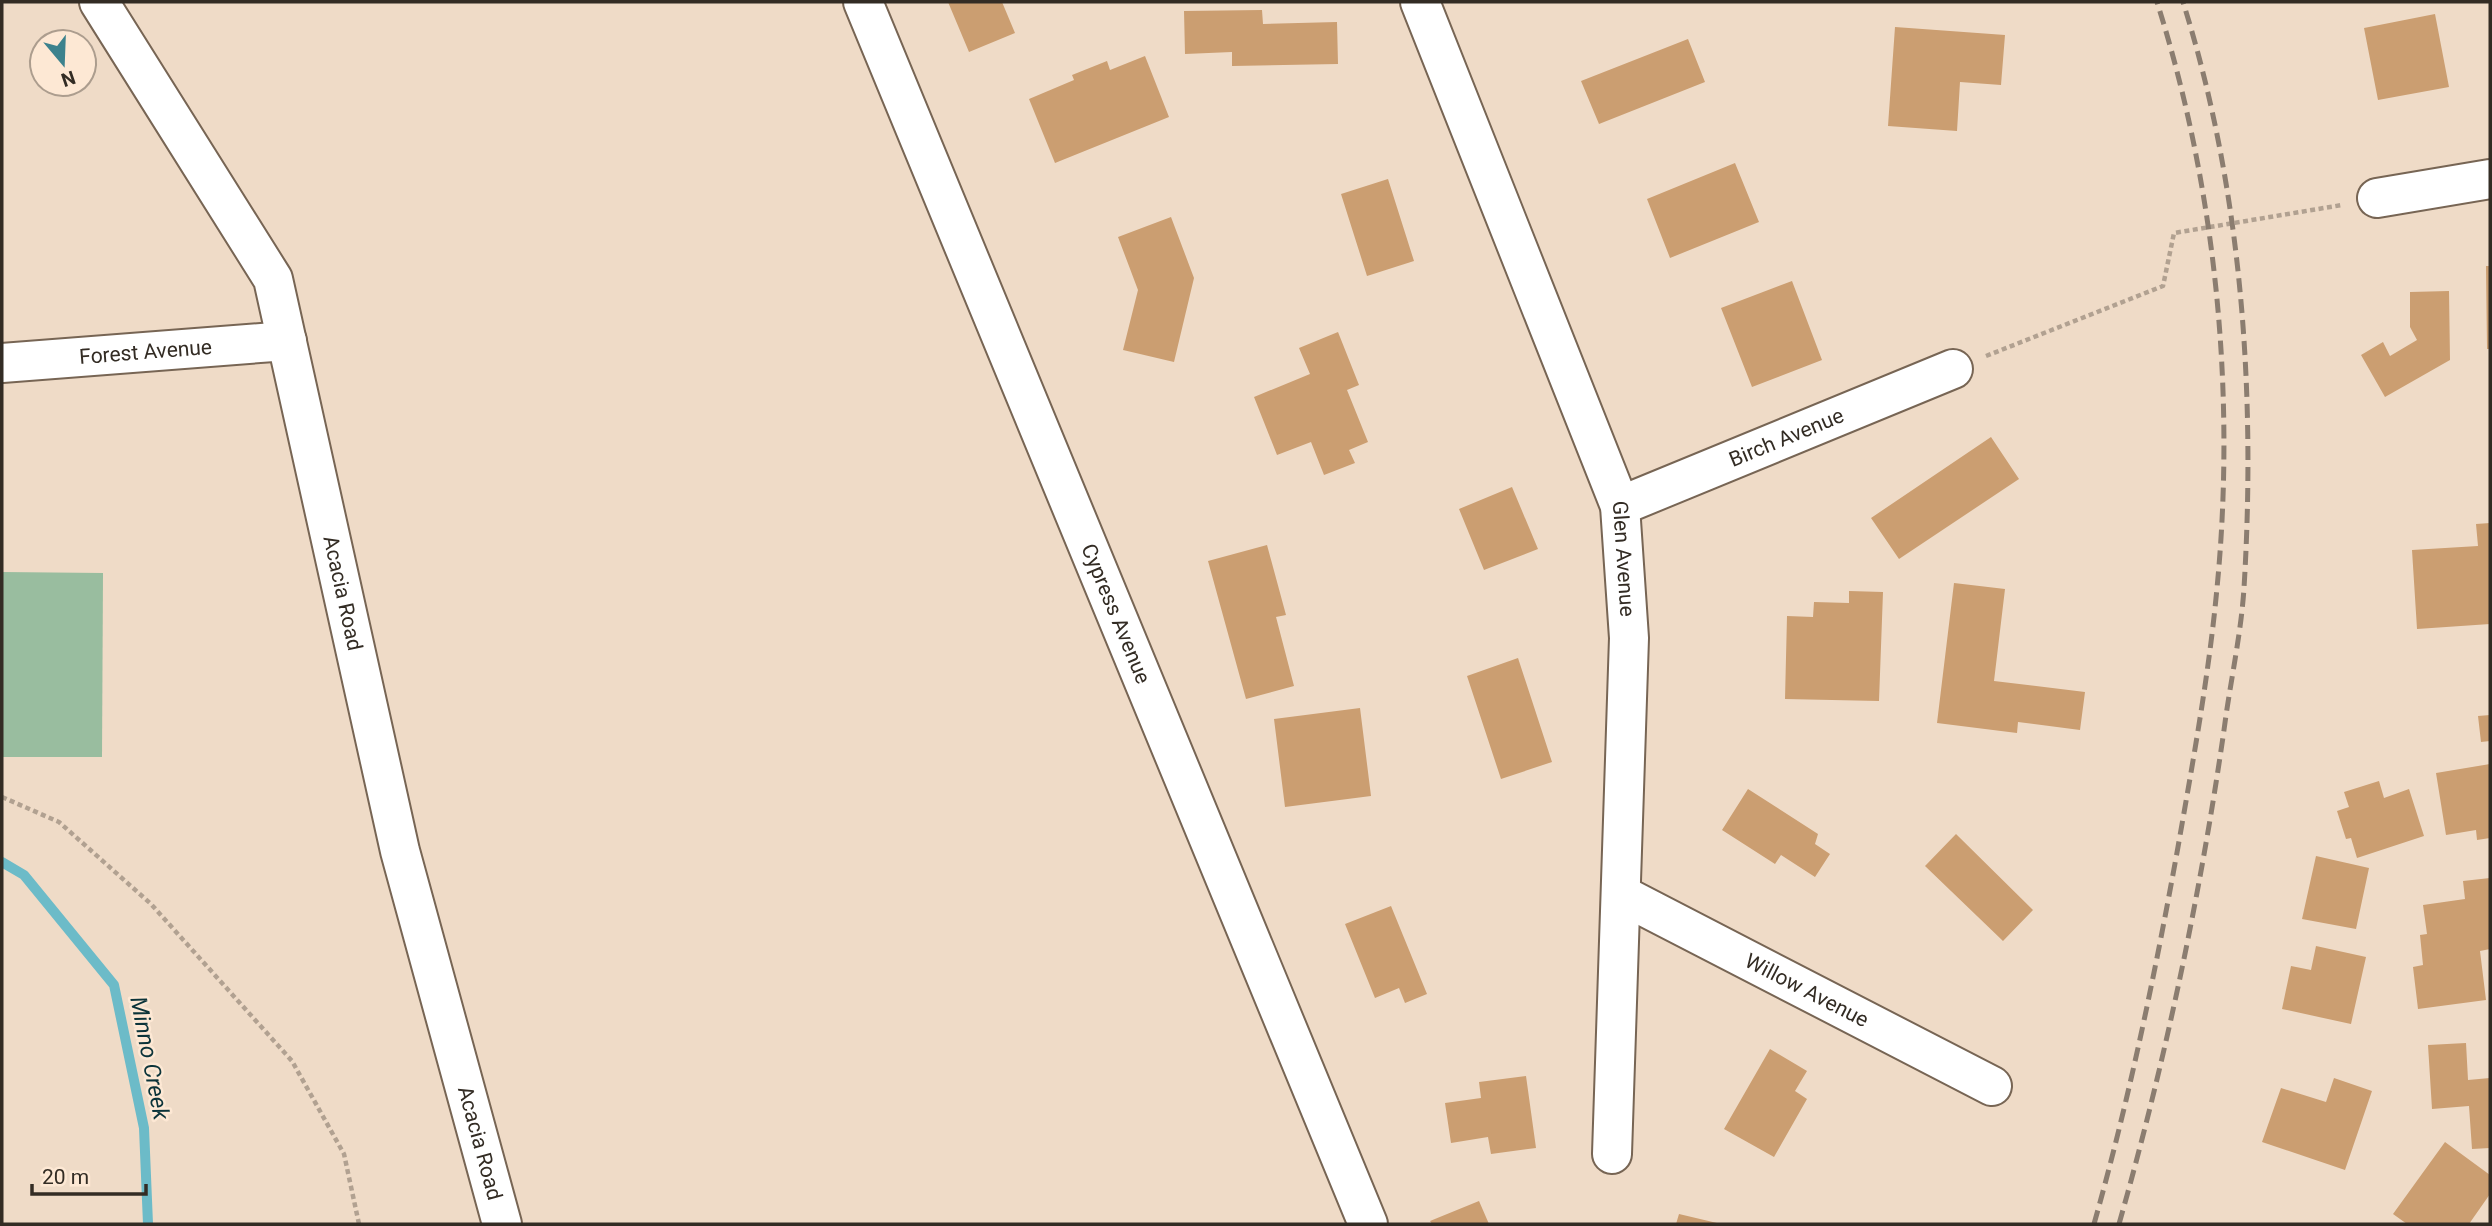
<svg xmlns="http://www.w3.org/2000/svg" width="2492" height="1226" font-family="Roboto,sans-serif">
<rect width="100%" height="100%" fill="#efdbc7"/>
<path fill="#99bd9f" d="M2 572 103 573 102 757H2Z"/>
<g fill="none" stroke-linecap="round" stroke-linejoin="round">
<path stroke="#6cbbc8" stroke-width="10" d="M2 862 24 875 114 985 144 1128 148 1224"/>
</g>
<path fill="#cb9e71" d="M948 2H1002L1015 33 969 52Z
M1262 10 1263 24 1337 22 1338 64 1232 66V52L1185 54 1184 11Z
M2435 14 2449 87 2378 100 2364 28Z
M1895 27 2005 35 2001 85 1960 82 1957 131 1888 126Z
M1688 39 1705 82 1599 124 1581 81Z
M1145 56 1169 117 1055 163 1029 99 1074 80 1072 75 1107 61 1110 70Z
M1735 163 1759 222 1670 258 1647 199Z
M1388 179 1414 261 1367 276 1341 194Z
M1171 217 1194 278 1174 362 1123 350 1138 290 1118 237Z
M2486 266H2490V349H2487Z
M1792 281 1822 360 1752 387 1721 308Z
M2449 291 2450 360 2385 397 2361 355 2383 342 2390 356 2417 340 2410 327V292Z
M1338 332 1359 385 1347 390 1368 442 1349 450 1355 463 1324 475 1311 442 1277 455 1254 397 1310 374 1299 348Z
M1991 437 2019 479 1899 559 1871 518Z
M1512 487 1538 549 1484 570 1459 509Z
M2490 523V624L2417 629 2412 550 2478 546 2476 524Z
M1267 545 1286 615 1276 617 1294 686 1246 699 1208 561Z
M1954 583 2005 589 1994 681 2085 692 2080 730 2018 722 2017 733 1937 723Z
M1849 591 1883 592 1879 701 1785 699 1787 616 1813 617 1814 602 1849 603Z
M1518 658 1552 762 1501 779 1467 676Z
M1360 708 1371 796 1285 807 1274 719Z
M2490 715V741L2481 742 2478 716Z
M2490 764V838L2477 840 2476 830 2446 835 2436 773Z
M2379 781 2384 798 2409 789 2424 836 2357 858 2351 838 2346 839 2337 811 2349 807 2344 792Z
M1748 789 1818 834 1815 844 1830 854 1815 877 1781 855 1775 864 1722 830Z
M1956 834 2033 910 2003 941 1925 866Z
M2316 856 2369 868 2356 929 2302 919Z
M2490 878V949L2480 951 2486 1000 2418 1009 2413 967 2423 965 2420 935 2427 934 2423 905 2465 899 2463 881Z
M1391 906 1427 994 1405 1003 1399 988 1375 998 1345 924Z
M2316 946 2366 957 2351 1024 2282 1009 2291 966 2311 970Z
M2466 1043 2468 1080 2490 1078V1148L2472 1149 2469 1106 2432 1109 2428 1045Z
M1770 1049 1807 1071 1795 1091 1807 1099 1774 1157 1724 1129Z
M1526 1076 1536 1148 1491 1154 1488 1137 1451 1143 1445 1103 1481 1098 1479 1082Z
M2334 1078 2372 1091 2345 1170 2262 1142 2281 1088 2326 1102Z
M2445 1142 2490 1175V1194L2469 1224H2407L2393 1214Z
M1479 1201 1489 1224H1432L1430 1221Z
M1679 1214 1717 1223V1224H1676Z"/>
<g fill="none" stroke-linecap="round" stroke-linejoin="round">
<defs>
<g id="minor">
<path id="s1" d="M99 2 273 279 400 851 502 1224"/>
<path id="s2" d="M863 2 1368 1224"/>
<path id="s3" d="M1420 2 1620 506 1629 638 1612 1154"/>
<path d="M2377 198 2490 179"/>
<path id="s4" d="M2 363 287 341"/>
<path id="s5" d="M1620 506 1953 369"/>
<path id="s6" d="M1622 895 1992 1086"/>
</g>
</defs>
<use href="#minor" stroke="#776554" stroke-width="42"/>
<path stroke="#b1a191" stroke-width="4.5" stroke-dasharray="5 3.5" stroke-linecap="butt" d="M1986 356 2163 286 2174 233 2342 205
M2 797 59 822 151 904 292 1061 344 1154 359 1224"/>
<use href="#minor" stroke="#fff" stroke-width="38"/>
<path stroke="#8b7d70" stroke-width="5" stroke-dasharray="14 7" stroke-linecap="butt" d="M2094 1224C2129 1100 2155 974 2178 847 2193 761 2209 674 2217 588 2236 393 2216 188 2157 2
M2119 1224C2165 1062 2200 897 2224 730 2230 683 2241 635 2244 588 2256 393 2242 189 2183 2"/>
</g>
<g text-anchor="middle" stroke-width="5" stroke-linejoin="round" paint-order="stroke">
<g font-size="21" fill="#332c24" stroke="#fde8d4">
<text dy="7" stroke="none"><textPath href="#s4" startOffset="144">Forest Avenue</textPath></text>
<text dy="7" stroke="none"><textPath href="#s5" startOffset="180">Birch Avenue</textPath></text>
<text dy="7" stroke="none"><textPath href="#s3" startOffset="595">Glen Avenue</textPath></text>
<text dy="7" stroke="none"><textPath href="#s1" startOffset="649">Acacia Road</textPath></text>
<text dy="7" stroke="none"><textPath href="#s2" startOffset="662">Cypress Avenue</textPath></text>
<text dy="7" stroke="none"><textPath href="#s6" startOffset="208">Willow Avenue</textPath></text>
<text dy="7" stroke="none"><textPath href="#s1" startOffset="1216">Acacia Road</textPath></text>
</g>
<g font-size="23" font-style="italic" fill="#0b3339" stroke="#fde8d4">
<text transform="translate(150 1058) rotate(79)" y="8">Minno Creek</text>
</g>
</g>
<rect width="2492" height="1226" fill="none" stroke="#332c24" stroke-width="7"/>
<g transform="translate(63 63) rotate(161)"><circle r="33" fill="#fde8d4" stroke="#ac9d8e" stroke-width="2"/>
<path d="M0-5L12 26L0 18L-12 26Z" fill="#3c828d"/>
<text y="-10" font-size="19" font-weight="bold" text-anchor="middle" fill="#332c24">N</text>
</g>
<path d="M32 1184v10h114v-10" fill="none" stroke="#332c24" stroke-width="3.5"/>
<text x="42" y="1184" font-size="21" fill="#332c24" stroke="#fde8d4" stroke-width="5" paint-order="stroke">20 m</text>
</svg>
